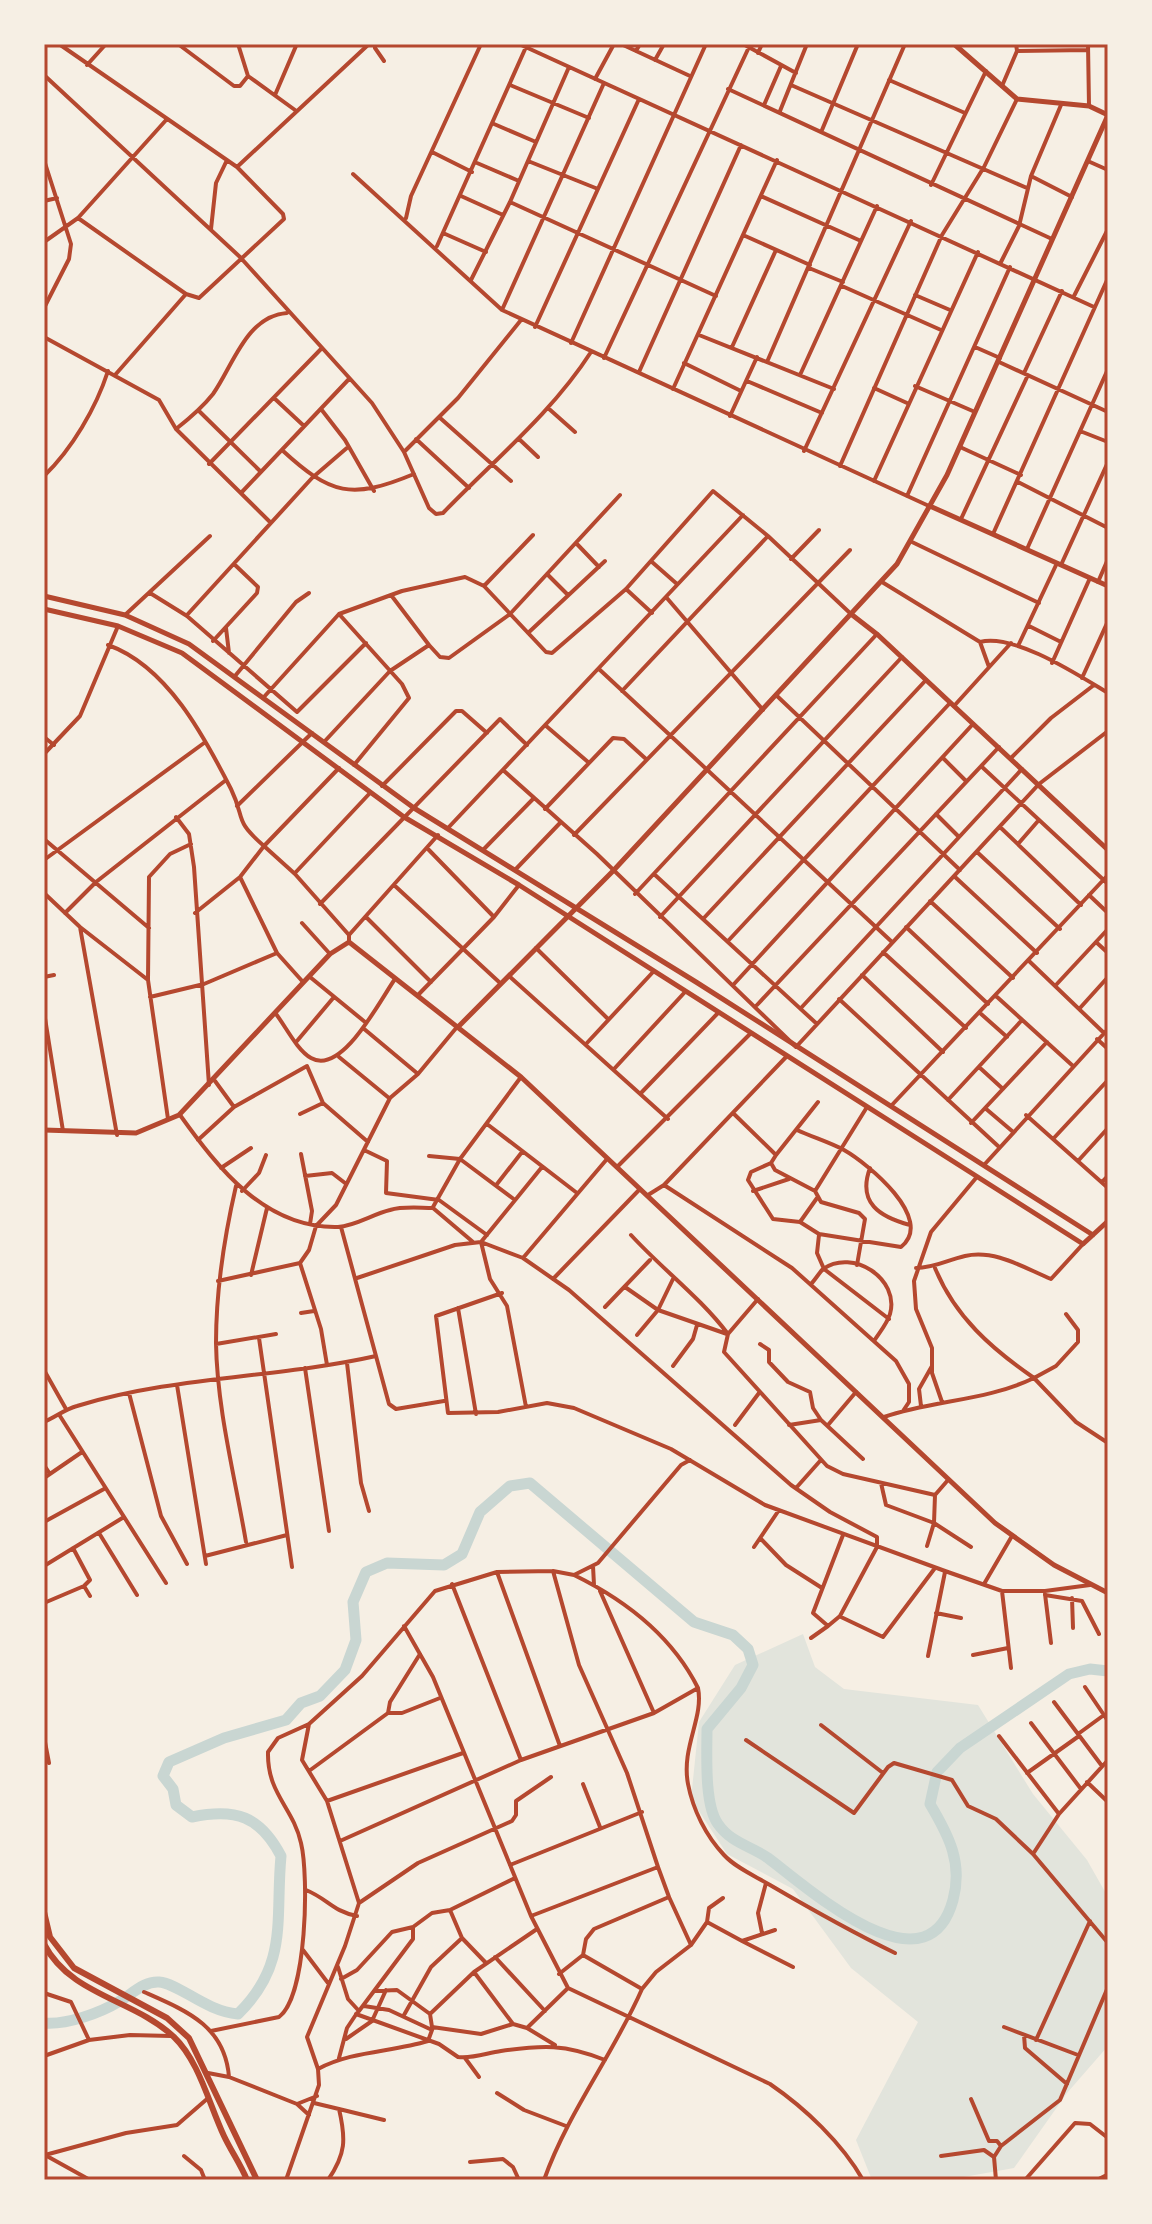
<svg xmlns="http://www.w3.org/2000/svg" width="1152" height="2224" font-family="Commissioner,sans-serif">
<rect width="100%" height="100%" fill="#f6efe4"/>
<path fill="#e2e4dc" d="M803 1634 815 1667 844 1689 978 1705 1033 1794 1087 1860 1108 1897V2046L1067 2093 1014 2168 947 2180H872L856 2140 918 2022 851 1968 793 1889 727 1854 691 1799 699 1722 735 1665Z"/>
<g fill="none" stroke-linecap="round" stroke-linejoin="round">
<path stroke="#c9d6d2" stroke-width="11" d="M44 2023C67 2025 100 2013 120 2001 132 1994 144 1981 159 1982 180 1984 205 2011 238 2014 289 1964 275 1920 281 1856 260 1816 236 1808 192 1817L176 1805 173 1789 163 1776 169 1762 224 1738 286 1720 301 1703 320 1696 345 1670 356 1640 353 1602 366 1572 387 1563 444 1565 462 1554 480 1512 510 1486 530 1483 694 1622 733 1635 748 1649 753 1665 741 1688 707 1729C707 1753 704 1805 718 1824 731 1843 751 1846 768 1858 808 1888 927 1996 953 1900 963 1863 949 1836 930 1804L937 1772 960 1748 1069 1674 1090 1669 1108 1671"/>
<path stroke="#b5482f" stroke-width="4" d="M59 44 237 167 283 214 284 219 199 298 186 294 115 375
M178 44 234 86H240L248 76
M238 44 248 76 295 110
M519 44 1094 307
M621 44 690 76
M743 44 796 73
M1088 44 1089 106
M375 48 384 61
M636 51 640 44
M1017 51 1088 50
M758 53 762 44
M655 60 664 44
M87 65 106 44
M44 75 240 257 372 403 404 452 429 508 436 514 443 513C493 461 551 414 591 352
M595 79 614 44
M889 80 965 113
M510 85 589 118
M791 85 1027 188
M1002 86 1017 51 1016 44
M728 89 1052 239
M275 95 296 46
M764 105 781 66
M780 111 807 44
M494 124 536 142
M822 130 858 44
M432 152 472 172
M44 160 71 244 69 259 44 308
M528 161 598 189
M1090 162 1108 170
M477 163 519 181
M237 167 369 44
M353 174 502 310 929 506
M1031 176 1072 197
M931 185 986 71
M461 196 503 215
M761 196 861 241
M44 201 57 198
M510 202 716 296
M78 218 186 294
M406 218 411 196 481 44
M211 229 216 183 227 160
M443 233 486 252
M743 235 810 265
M44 242 78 218 167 119
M437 246 526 47
M1001 262 1019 226 1031 176 1061 105
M809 268 843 282
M471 280 510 202 569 67
M842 286 941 330
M915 295 950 310
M1074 296 1108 229
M502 310 604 83
M535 327 639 99
M699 335 834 389
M44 337 159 400 176 429 270 522
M571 343 706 44
M732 347 776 250
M975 347 1000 358
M604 358 749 47
M767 362 905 44
M999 362 1108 412
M684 363 741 391
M639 372 741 145
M1024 373 1062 291
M800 375 877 206
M747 381 822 413
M915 386 975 412
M874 388 907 403
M673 389 777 160
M274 398 304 426
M548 408 575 432
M321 409 345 440 374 491
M199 411 260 471
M730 416 757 357
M439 417 511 481
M176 429C190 418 202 408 213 394 233 366 246 316 287 313
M1080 431 1108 442
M416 439 469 488
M519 439 538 457
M960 447 1021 475
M282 450C331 495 351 500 414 474
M804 451 911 221
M404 452 458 398 521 320
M209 464 321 349
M840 466 942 235 984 167 1017 99
M44 476C72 449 96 408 108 371
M874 481 978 252
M1018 482 1108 528
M241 493 349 379
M907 496 1010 267
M961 519 1028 375
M993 534 1108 278
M912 542 1039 603
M576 543 599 567
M1027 549 1108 369
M791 559 819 530
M652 562 677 584
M1061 565 1108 462
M547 574 568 595
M882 582 980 642 989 667
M1098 582 1108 559
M484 586 533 535
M626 589 652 613
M150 593 187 616 297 712 366 643
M666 597 763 710
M339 614 402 684 409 698 354 765
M125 615 210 536
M187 615 312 478 348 447
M1029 626 1061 642
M226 628 229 653
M528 633 605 561
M213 641 257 593 258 587 234 564
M980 642C1014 633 1078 675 1108 693
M108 645C167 666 204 736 231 789 246 820 233 819 264 846L240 877 195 913
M429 645 440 657 449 658 510 614 620 495
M1018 646 1057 563
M1052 663 1090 578
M600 670 892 942
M235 676 296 602 309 593
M1082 678 1108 621
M622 691 768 536
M776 695 960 870
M263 698 339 614 402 591 465 577 484 586 546 652 552 653 626 589 713 491 768 536 851 614
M954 706 1011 643
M545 725 588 762
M44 737 54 745
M324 742 390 671 429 645 391 595
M44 754 80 716 118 626
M943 758 966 781
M1011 758 1051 718 1094 685
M981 766 1108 884
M339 768 264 846 295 874 349 935
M503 770 597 854 796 1047 1039 784 1108 731
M382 786 456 711H462L487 733
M237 806 312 733
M545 809 613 738 624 739 646 759
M936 814 959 837
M176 817 189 834 194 867 209 1085
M1000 827 1081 905
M448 828 743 515
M574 835 850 550
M44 839 149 928
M1018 844 1038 821
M427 848 494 917
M483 850 534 798
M977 852 1060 929
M44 860 204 743
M515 870 560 823
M295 873 370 793
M654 874 817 1024
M954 876 1037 953
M240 877 277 953
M394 885 499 982
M44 893 80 927 148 980
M635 894 877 634
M1089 895 1108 913
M930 901 1013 978
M320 904 500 719 527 745
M65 913 96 882 226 780
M366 917 431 982
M660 917 902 657
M703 919 926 680
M302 923 330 954
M80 927 117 1135
M906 927 988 1004
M728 941 950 703
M349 942V935L438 835
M1096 942 1108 953
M536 948 608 1019
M883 952 966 1028
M1029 961 1104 1033
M862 975 943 1052
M509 976 668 1119
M44 977 54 975
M310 977 365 1022
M734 984 973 724
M1055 986 1108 929
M418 995 494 917 519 885
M996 996 1073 1066
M150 997 204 984 277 953 303 982
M839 999 998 1146
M757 1005 999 747
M801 1008 1022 769
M1080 1008 1108 977
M44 1012 63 1131
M980 1013 1007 1037
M276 1014C286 1027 297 1050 311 1058 342 1076 380 1000 395 979
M363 1028 418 1074
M1097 1039 1108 1049
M297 1041 334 997
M586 1044 653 972
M339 1057 389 1098
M979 1067 1003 1089
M614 1069 685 992
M215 1081 234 1107
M641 1093 718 1013
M948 1100 1022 1020
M891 1106 1108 875
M985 1108 1012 1131
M733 1113 776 1155 818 1102
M300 1114 323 1103
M180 1115C218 1168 265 1229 338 1227 355 1226 373 1214 390 1210 403 1206 419 1208 433 1208L473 1242
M1026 1115 1108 1188
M168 1119 148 980 149 877 170 854 191 844
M971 1123 1047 1042
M487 1124 577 1193
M1053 1139 1108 1080
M198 1140 234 1107 307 1066 323 1103 368 1142
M364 1150 387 1161 386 1193 439 1200 487 1235
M301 1154 312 1211 310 1224
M776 1155 771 1163 775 1170 815 1191
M429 1156 460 1159 515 1200
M1078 1161 1108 1128
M771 1163 751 1172 748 1180 773 1219 800 1222 819 1234 901 1247C936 1219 867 1163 844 1150 829 1142 812 1137 797 1130
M984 1165 1108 1029
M542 1167 481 1242 523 1258 569 1290 791 1485 830 1512 877 1537V1547L840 1616 828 1626 813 1613 843 1535
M617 1167 751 1033
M221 1168 251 1148
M870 1168C857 1203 880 1217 910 1225
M305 1176 332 1173 345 1183
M1102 1182 1108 1176
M497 1184 522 1152
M664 1185 792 1268 896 1361 909 1384V1402L903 1411
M236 1186C224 1238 216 1289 216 1343 217 1409 235 1477 246 1542
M242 1191 259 1173 266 1155
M753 1191 789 1179
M648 1195 664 1185 787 1056
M433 1207 460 1159 521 1077
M800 1222 817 1198
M341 1227 389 1404 396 1409 444 1401
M631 1235C662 1269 700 1297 728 1334
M819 1235 817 1253 824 1269 889 1319
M523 1258 607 1159
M300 1263 309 1250 316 1226 336 1205 390 1098 418 1074 457 1027
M300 1263 321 1329 327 1365
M857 1265 865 1219 859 1213 821 1202 815 1191 867 1107
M916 1268C935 1268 947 1260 965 1256 995 1249 1024 1268 1051 1279L1083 1244
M251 1275 267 1208
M357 1278 455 1245 481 1242 490 1279 507 1306 526 1407
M553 1279 639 1190
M218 1281 300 1263
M811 1284C815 1280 819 1273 823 1269 853 1248 900 1279 890 1314 887 1324 879 1333 874 1341
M625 1287 658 1310 673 1279
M502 1293 436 1316 448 1413 498 1412 547 1403 574 1408 671 1449 765 1505 945 1571 1002 1591H1045L1090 1585
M758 1299 728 1334 724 1352 827 1466 843 1474 935 1495 948 1480
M605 1307 650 1260
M458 1308 476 1414
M301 1313 314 1311
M1066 1314 1078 1330V1342L1056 1366 1034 1378 1076 1422 1108 1443
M637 1335 658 1310 727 1334
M259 1338 292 1567
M216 1344 276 1334
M760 1344 769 1350V1362L788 1382 810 1392 813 1408 821 1420
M347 1363 361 1483 369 1511
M673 1366 693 1339 697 1325
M305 1368 329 1531
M44 1370 66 1409
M177 1385 206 1564
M129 1393 161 1516 187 1564
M942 1402 932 1373V1348L916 1309 914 1281 931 1232 976 1178
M921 1406 919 1389 932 1366
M60 1416 166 1583
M884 1417C934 1400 986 1401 1034 1378 992 1349 955 1317 935 1268
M44 1422C56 1417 65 1409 77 1406 174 1376 278 1378 376 1356
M735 1425 759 1393
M789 1425 821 1420 863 1459
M828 1425 856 1392
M44 1465 50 1474
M44 1478 82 1452
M881 1483 886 1505 934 1523 971 1547
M796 1488 820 1461
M44 1522 104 1489
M99 1533 137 1595
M761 1539 786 1565 822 1588
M927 1546 934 1523 935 1495
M754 1547 779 1510
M205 1556 287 1535
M44 1566 124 1517
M593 1566 594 1585
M497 1572 560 1746
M452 1584 521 1760
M984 1584 1012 1536
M84 1586 90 1596
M600 1591 654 1713
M1002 1591 1011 1668
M1045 1594 1051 1643
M1045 1595 1082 1601 1099 1634
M1072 1598 1073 1628
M44 1603 84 1586 90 1580 73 1548
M936 1613 961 1618
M841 1617 883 1637 935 1568
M404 1626 433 1677 531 1916 568 1988 770 2084C805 2108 842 2143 863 2180
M811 1638 828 1626
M973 1655 1008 1648
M928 1656 945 1572
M1085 1687 1108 1721
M698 1688C704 1718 681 1747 688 1784 693 1810 706 1836 724 1855 736 1868 755 1876 770 1885 811 1909 852 1932 895 1953
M1054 1702 1102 1766
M388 1713H402L440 1698
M1031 1723 1081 1789
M821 1725 883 1773
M1078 1734 1104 1715
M999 1736 1059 1814
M44 1737 49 1763
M746 1740 854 1813 888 1767 894 1763 952 1780 968 1806 996 1819 1033 1854 1108 1943
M309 1771 388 1713 390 1702 420 1654
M1027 1773 1079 1736
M1087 1782 1108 1802
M583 1784 600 1827
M327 1801 463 1753
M340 1841 521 1760 654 1713 698 1688C672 1636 625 1600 574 1575
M1033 1854 1059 1814 1108 1760
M510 1865 642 1812
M306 1890C328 1899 332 1911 357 1916
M359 1903 418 1863 512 1821 516 1815V1801L551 1777
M531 1916 658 1867 627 1773 579 1665 553 1571
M707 1922 742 1941 775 1930
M762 1933 758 1913 766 1883
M462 1938 450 1910 515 1878
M742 1941 793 1967
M691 1945 707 1922 709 1908 723 1898
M303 1950 328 1983
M495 1957 545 2011
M338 1967 348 1999 359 2011 413 1939V1927
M474 1972 513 2024
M559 1974 583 1955 586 1939 594 1929 669 1897 658 1867
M341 1979 357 1970 392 1932 413 1927 432 1913 450 1910
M642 1989 656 1972 691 1945 669 1897
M375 1991 397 1990 430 2014 432 2027 481 2034 513 2024 527 2028 568 1988
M144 1992C187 2011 225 2026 229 2077
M44 1993 71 2002 89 2040
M364 2006 389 2010 432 2030
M356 2014 439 2044 458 2057C472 2059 487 2053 501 2051 543 2045 565 2044 605 2060
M430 2014 474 1972 537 1929
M404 2015 431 1967 462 1938 486 1963
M1004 2027 1078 2055
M527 2028 555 2045
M211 2031 279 2017C307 1996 309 1876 301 1843 293 1807 267 1794 268 1752L278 1738 309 1724
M1024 2035 1025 2048 1067 2084
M346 2039 372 2021 386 1990
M1036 2040 1090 1921
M44 2056 89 2040 130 2035 171 2036
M339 2058 347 2028 357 2013
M465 2058 479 2077
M318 2069C351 2051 392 2052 428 2041L432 2030
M208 2073 229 2077 297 2104 317 2096
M497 2093 524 2110 566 2126
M971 2099 989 2141H997L1001 2146
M314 2103 339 2109C346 2139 346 2154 328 2180
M297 2104 309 2115
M339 2109 384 2120
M184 2156 201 2170 205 2180
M941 2156 984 2150 994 2157
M470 2162 503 2159 513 2167 519 2180
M90 2180 45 2155 126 2133 177 2125 207 2099
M286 2180 319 2085 318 2069 307 2037 345 1946 359 1903 327 1801 302 1760 309 1724 362 1676 435 1591 497 1572 553 1571 574 1575 598 1563 681 1465 690 1460
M544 2180C568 2112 613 2055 642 1989L583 1955
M996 2180 994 2157 1001 2146 1060 2100 1108 1987
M1025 2180 1075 2123 1090 2124 1108 2138"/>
<path stroke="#b5482f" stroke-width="5" d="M954 44 1017 99 1089 106 1108 115
M932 507 1108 586
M44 596 125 615 189 644 414 808 696 982 1093 1235
M44 609 118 626 182 653 404 817 519 885 1083 1244 1108 1221
M851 614 878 635 1108 850
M459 1026 613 871 897 564 947 475 1108 115
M44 1130 136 1133 179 1115 330 954 349 942 521 1077 995 1523 1054 1565 1108 1593"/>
<path stroke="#b5482f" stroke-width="5" d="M1098 2180 1108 2175"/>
<path stroke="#b5482f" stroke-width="6" d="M44 1912 50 1937 74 1968 167 2018 189 2038 257 2180
M44 1944C71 1996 134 1999 174 2037 199 2061 209 2104 224 2136 231 2151 241 2165 247 2180"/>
</g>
<rect width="1152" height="2224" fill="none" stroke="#f6efe4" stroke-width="92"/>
<rect x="46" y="46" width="1060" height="2132" fill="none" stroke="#b5482f" stroke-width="3"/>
</svg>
